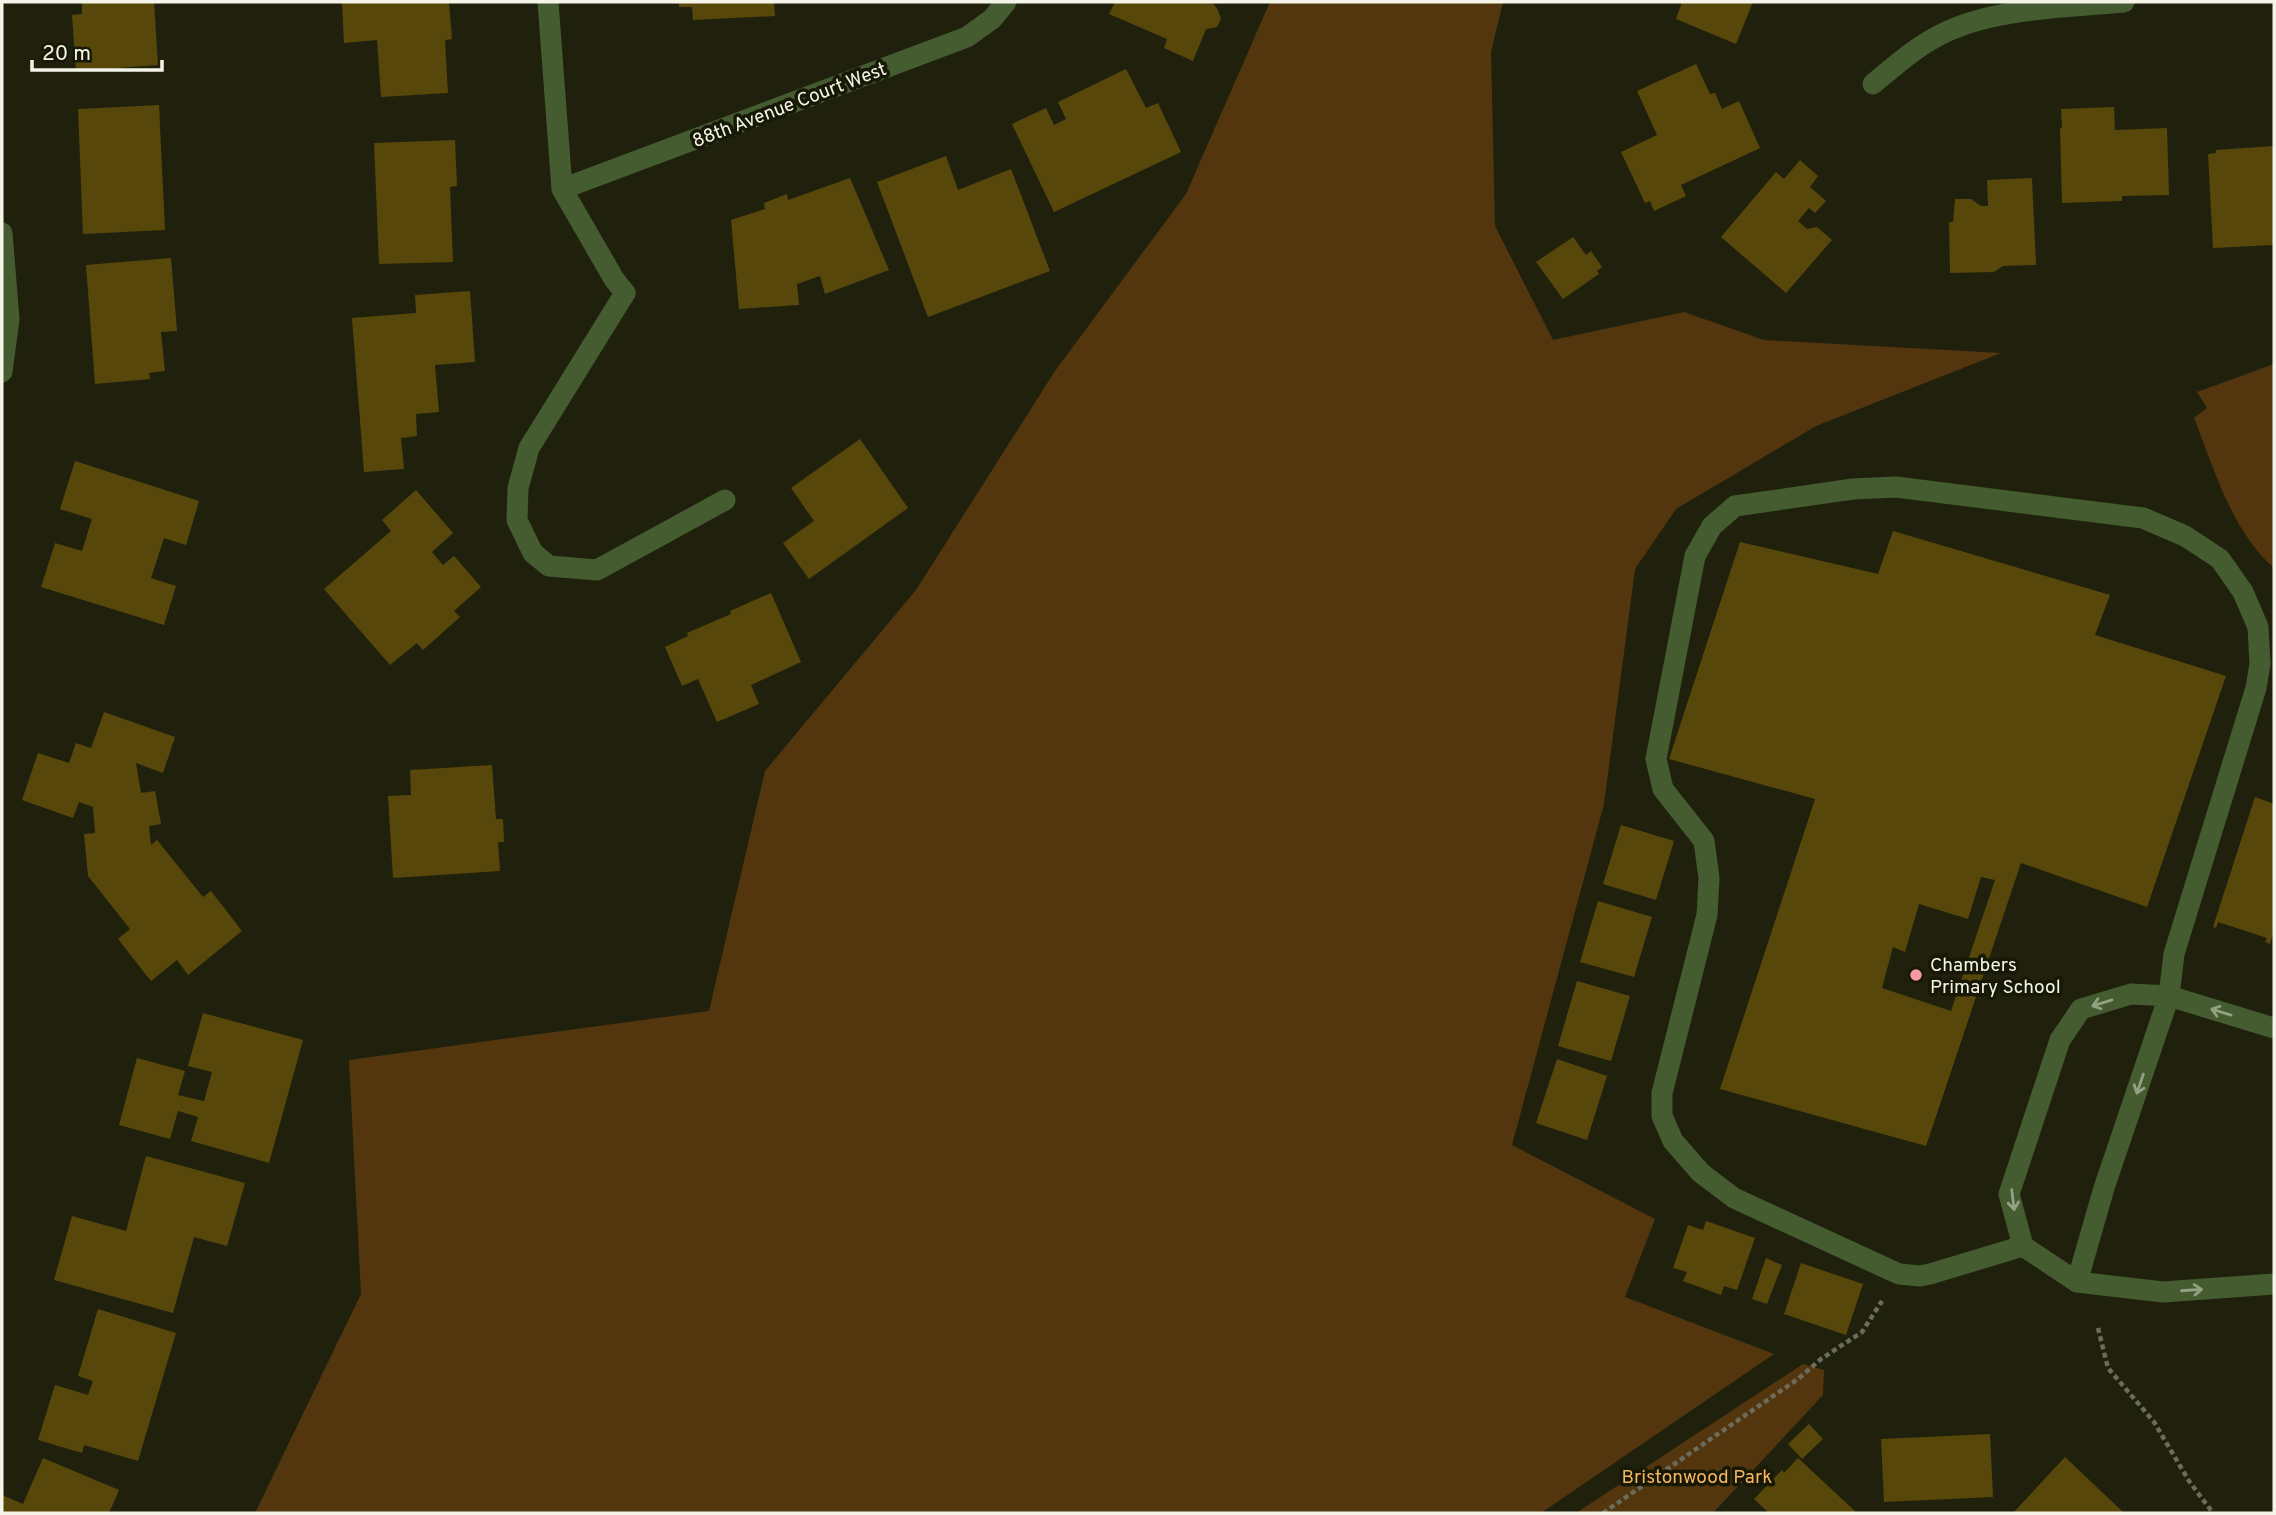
<svg xmlns="http://www.w3.org/2000/svg" width="2276" height="1515" font-family="Overpass,sans-serif">
<rect width="100%" height="100%" fill="#20210d"/>
<path fill="#53360e" d="M1270 2H1503L1491 52 1495 226 1553 340 1684 312 1764 340 2001 353 1816 426 1676 509 1635 569 1604 804 1512 1145 1655 1219 1625 1297 1774 1354 1541 1513H255L361 1294 349 1060 709 1011 765 771 916 590 1055 371 1186 194Z
M2274 364V568C2232 531 2214 469 2194 418L2207 408 2197 392Z
M1803 1364 1824 1370 1823 1395 1713 1513H1576Z"/>
<path fill="#58470b" fill-rule="evenodd" d="M82 2H154L158 65 76 71 72 15 82 14Z
M342 2H449L452 39 445 40 448 93 381 97 377 40 344 43Z
M679 2H774L775 16 693 20 692 7H679Z
M1115 2H1212L1218 10 1221 19 1217 27 1206 29 1193 61 1164 48 1167 39 1109 14Z
M1682 2H1753L1736 44 1676 19Z
M1696 64 1710 94 1715 93 1722 109 1739 101 1760 148 1681 185 1686 196 1654 211 1650 201 1645 203 1621 152 1657 135 1637 91Z
M1126 69 1146 108 1158 103 1181 152 1054 212 1012 124 1046 108 1054 125 1066 119 1058 102Z
M159 105 165 230 83 234 78 109Z
M2114 107 2115 130 2167 128 2169 195 2122 196V201L2062 203 2060 128H2062L2061 109Z
M455 140 457 186 450 187 453 262 379 264 374 143Z
M2274 146V245L2213 248 2208 154 2216 153V150Z
M946 156 958 190 1011 169 1050 271 928 317 877 182Z
M1800 160 1818 176 1810 187 1826 201 1815 213 1809 208 1798 221 1807 229 1817 227 1832 240 1786 293 1721 237 1776 172 1784 179Z
M850 178 889 270 825 294 820 276 797 284 799 305 739 309 731 220 765 209 764 203 787 194 788 200Z
M2032 178 2036 265 2003 266 1994 272 1950 273 1949 222H1953L1955 199H1971L1981 206H1988L1987 180Z
M1573 237 1586 255 1591 251 1602 267 1597 271 1599 274 1563 299 1536 262Z
M171 258 177 331 161 332 165 371 149 373 150 379 95 384 86 265Z
M470 291 475 362 435 365 439 412 416 414 417 436 401 438 404 469 364 472 352 318 416 313 415 295Z
M860 439 908 508 809 579 783 543 814 521 791 488Z
M75 461 199 501 186 545 164 538 151 578 176 586 164 625 41 587 55 543 82 551 92 519 60 509Z
M416 490 453 533 432 552 443 565 454 556 481 587 454 611 460 617 423 650 417 643 390 665 324 589 391 531 382 520Z
M1893 531 2110 595 2095 635 2226 676 2147 907 2021 863 1926 1146 1720 1089 1815 799 1669 759 1740 542 1878 574ZM1981 877 1995 880 1951 1011 1882 988 1893 947 1905 952 1919 904 1968 919Z
M771 593 801 662 751 685 759 704 717 722 698 679 682 686 665 647 688 636 687 633 731 614 730 611Z
M104 712 175 737 163 773 136 763 141 793 155 791 161 824 149 826 151 845 157 840 203 897 211 891 242 931 188 975 177 960 151 981 118 939 130 929 88 876 84 834 95 833 93 807 79 802 73 818 22 800 38 753 69 763 76 743 91 748Z
M492 765 496 819H503L504 842H498L500 871 393 878 388 796 411 795 410 770Z
M2255 797 2274 804V930L2270 944 2265 942 2267 938 2218 922 2216 928 2213 927Z
M1621 825 1674 841 1656 900 1603 884Z
M1598 901 1652 917 1634 977 1580 962Z
M1577 981 1630 996 1611 1061 1558 1046Z
M203 1013 303 1040 269 1163 191 1141 198 1117 178 1111 170 1139 119 1125 137 1058 185 1071 178 1095 204 1101 212 1072 188 1066Z
M1557 1059 1607 1076 1587 1140 1536 1123Z
M146 1156 245 1183 227 1246 194 1237 173 1313 54 1280 72 1216 126 1231Z
M1706 1221 1755 1238 1737 1290 1724 1286 1721 1295 1683 1281 1687 1272 1673 1268 1688 1225 1703 1230Z
M1766 1258 1782 1265 1767 1304 1752 1299Z
M1801 1263 1863 1284 1846 1335 1784 1314Z
M98 1309 176 1333 138 1461 84 1445 82 1453 38 1440 55 1385 88 1395 93 1381 78 1376Z
M1809 1424 1823 1439 1802 1459 1788 1444Z
M1990 1434 1993 1497 1884 1502 1881 1439Z
M2065 1457 2124 1513H2013Z
M43 1458 119 1490 109 1513H2V1495L23 1504Z
M1798 1458 1857 1513H1769L1754 1499 1782 1470 1784 1473Z"/>
<g fill="none" stroke-linecap="round" stroke-linejoin="round">
<path stroke="#6b6c5b" stroke-width="4.5" stroke-dasharray="5 3.5" stroke-linecap="butt" d="M2098 1328 2108 1368 2154 1422 2189 1481 2213 1513
M1603 1513 1798 1379 1821 1359 1862 1332 1882 1301"/>
<path stroke="#455b30" stroke-width="21" d="M625 293 529 448 518 488 517 520 533 553 549 566 597 570 725 500
M2274 1028 2169 996 2131 994 2081 1009 2060 1040 2009 1194 2023 1246 2077 1282 2163 1292 2274 1284
M2077 1282 2104 1188 2169 996"/>
<path stroke="#455b30" stroke-width="21" d="M2023 1246 1930 1274 1920 1276 1899 1274 1734 1198 1701 1173 1673 1141 1662 1116V1093L1707 915 1709 878 1704 841 1663 789 1656 759 1695 556 1712 526 1735 506 1853 489 1896 487 2143 518 2185 536 2220 559 2243 592 2258 627 2260 664 2256 688 2174 954 2169 996"/>
<path stroke="#455b30" stroke-width="21" d="M548 2 562 189 614 279 625 293
M1873 84C1897 64 1919 44 1948 31 1998 8 2070 7 2124 2
M562 189 967 37 992 19 1006 2
M2 233 9 319 2 372"/>
</g>
<defs><path id="oneway-shaft" d="M-6 0H5M1.5-3L5.5 0L1.5 3" fill="none" stroke-width="1.6" stroke-linecap="round" stroke-linejoin="round" transform="scale(1.75)"/></defs>
<g stroke="#94a083">
<use href="#oneway-shaft" transform="translate(2102 1003) rotate(163)"/>
<use href="#oneway-shaft" transform="translate(2221 1012) rotate(-163)"/>
<use href="#oneway-shaft" transform="translate(2140 1084) rotate(109)"/>
<use href="#oneway-shaft" transform="translate(2013 1200) rotate(83)"/>
<use href="#oneway-shaft" transform="translate(2192 1290) rotate(-4)"/>
</g>
<circle fill="#f49aa5" stroke="#171805" stroke-width="2.5" cx="1916" cy="975" r="7"/>
<g text-anchor="middle" stroke-width="7" stroke-linejoin="round" paint-order="stroke">
<g font-size="19" fill="#f4f5e8" stroke="#171805">
<text transform="translate(789 104) rotate(-21)" y="7">88th Avenue Court West</text>
</g>
<g font-size="19" fill="#f4f5e8" stroke="#171805" text-anchor="start">
<text x="1930" y="971">Chambers<tspan x="1930" dy="22">Primary School</tspan></text>
</g>
<g font-size="19" fill="#f6b561" stroke="#171805">
<text x="1697" y="1483">Bristonwood Park</text>
</g>
</g>
<rect width="2276" height="1515" fill="none" stroke="#f4f5e8" stroke-width="7"/>
<path d="M32 60v10h130v-10" fill="none" stroke="#f4f5e8" stroke-width="3.5"/>
<text x="42" y="60" font-size="21" fill="#f4f5e8" stroke="#171805" stroke-width="5" paint-order="stroke">20 m</text>
</svg>
